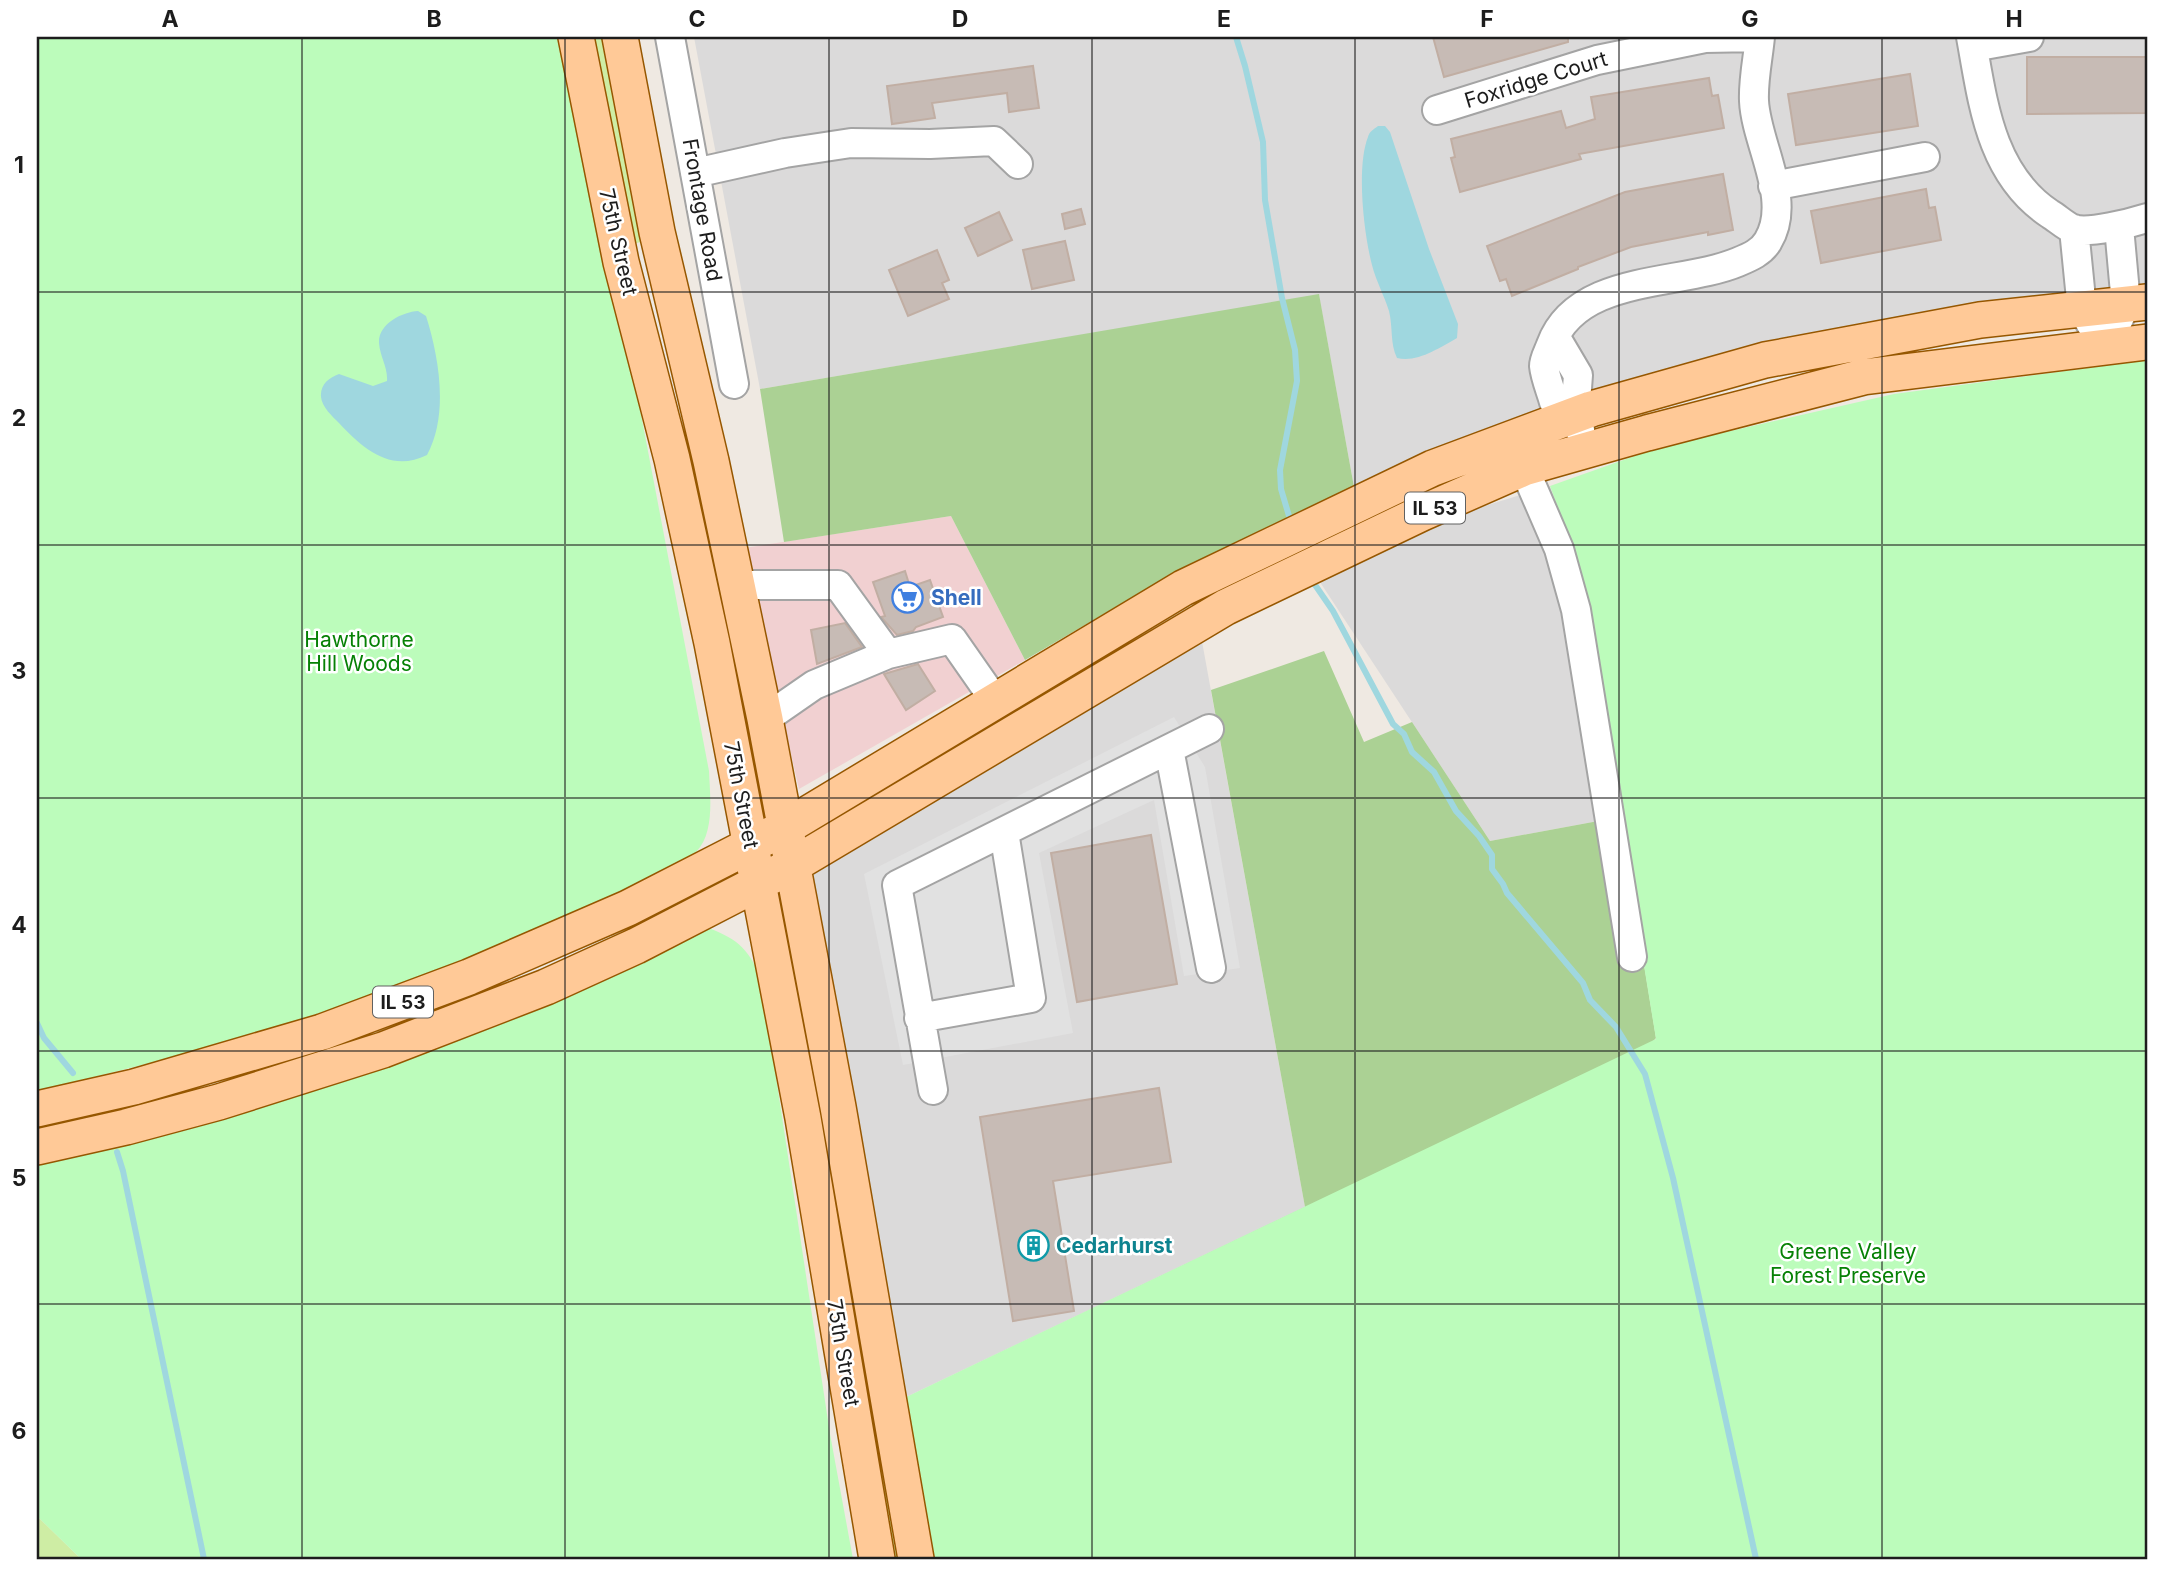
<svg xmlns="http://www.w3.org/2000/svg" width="2184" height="1596" font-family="Inter,sans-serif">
<rect width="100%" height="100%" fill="#efe9e2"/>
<path fill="#dbdada" d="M694 37H2147V288L2052 299 1354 487 1319 295 760 389Z
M1550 486 1578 564 1620 817 1490 841 1316 576 1429 523Z
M1201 636 1305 1207 902 1399 808 861Z"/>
<path fill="#f1d0d1" d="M951 516 1025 660 799 789 744 548Z"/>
<path fill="#ceeda4" d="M589 37H607L647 241 631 244Z
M826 1160 866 1338 903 1559H890Z
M37 1516 81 1559H37Z"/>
<path fill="#abd194" d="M1319 294 1354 487 1184 567 1025 660 951 516 784 542 760 389Z
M1324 651 1364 742 1412 722 1490 841 1620 817 1656 1038 1170 1559 1000 1353 1305 1207 1211 690Z"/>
<path fill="#bcfcbb" d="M37 37H569L709 771C710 796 715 833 696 852 675 873 612 895 583 908 491 950 398 987 302 1019 216 1048 125 1069 37 1091Z
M2147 360V1559H931L902 1399 1656 1039 1578 564 1550 486 1660 447 1894 394Z
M703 926C736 938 747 946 761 978L830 1434 853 1559H81L37 1516V1163L164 1131 450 1044Z"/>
<path fill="#e1e1e1" d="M1174 717 1205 767 1240 968 1184 976 1154 800 1039 853 1073 1033 903 1065 864 874Z"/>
<path fill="#9fd7df" d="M1378 126H1385L1390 132 1429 249 1458 324 1457 338C1439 348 1417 363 1397 358 1390 344 1393 327 1389 311 1384 295 1376 281 1372 265 1364 235 1356 167 1368 137 1369 132 1374 129 1378 126Z
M418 311 426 316C439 357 449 415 427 455 391 473 363 449 339 423 332 416 322 407 321 397 320 384 329 378 339 374L373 386 387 381C388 367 380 357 379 343 378 324 402 312 418 311Z"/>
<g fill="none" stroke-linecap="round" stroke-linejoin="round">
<path stroke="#9fd7df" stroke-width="6" d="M1236 37 1245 66 1263 142 1265 200 1282 298 1295 350 1297 381 1280 470 1281 489 1289 516
M1311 579 1333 611 1393 724 1404 734 1412 752 1434 772 1456 811 1479 836 1492 855V869L1503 884 1507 893 1583 983 1590 1000 1616 1027 1645 1074 1673 1178 1756 1559
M37 1023 44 1038 73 1073
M117 1152 123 1171 204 1559"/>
</g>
<path fill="#c7bbb5" stroke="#c1aea3" stroke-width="2" d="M1433 37H1568V42L1444 77Z
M2027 57H2147V113L2027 114Z
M1033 66 1039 108 1009 112 1007 93 932 103 935 118 892 124 887 86Z
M1910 74 1918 126 1796 145 1788 94Z
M1709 78 1712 96 1718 95 1724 128 1579 154 1581 159 1460 192 1451 158 1455 157 1451 139 1561 111 1566 128 1595 119 1591 97Z
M1723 174 1733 230 1708 235V232L1631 247 1578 267V269L1512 296 1506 279 1500 281 1487 246 1625 192Z
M1926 189 1929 208 1935 207 1941 240 1821 263 1811 211Z
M1081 209 1085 224 1065 229 1062 214Z
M999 212 1012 240 978 256 965 228Z
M1065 241 1074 280 1032 289 1023 250Z
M937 250 949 280 942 283 949 299 908 316 889 270Z
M905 571 910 587 930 580 943 617 916 627 913 631 897 635 881 617 885 616 873 582Z
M845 623 862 647 817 664 811 630Z
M918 664 935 691 906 710 884 674Z
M1151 835 1177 984 1077 1002 1051 853Z
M1159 1088 1171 1162 1053 1181 1074 1311 1013 1321 980 1117Z"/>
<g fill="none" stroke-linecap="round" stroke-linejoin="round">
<defs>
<path id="minor" d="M670 37 734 384
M1971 37C1983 103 1990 174 2050 214 2057 218 2065 226 2073 229 2089 234 2131 223 2147 218
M1973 47 2029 37
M1437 110 1597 60 1705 38 1759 37
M695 173 785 153 851 143 930 144 994 141 1018 164
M1773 186 1925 157
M2074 229 2082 309 2105 348 2126 304 2119 227
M1555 336 1578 375 1575 415 1580 430
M1575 415 1554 402C1551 391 1545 377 1544 366 1544 359 1549 351 1551 345 1577 274 1681 286 1738 262 1750 257 1762 252 1768 241 1793 200 1756 144 1754 101 1753 80 1758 58 1760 37
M1524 468 1559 549 1576 610 1632 957
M738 585H838L888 654
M765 719 814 685 888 654 952 639 996 702
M1169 749 1211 968
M919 1018 1031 998 1004 832
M933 1090 897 885 1209 729"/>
<path id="major" d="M576 37 621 262 672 459 712 643 803 1118 877 1559
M620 37 657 232 711 461 765 719 838 1107 916 1559
M37 1109 134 1087 322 1032 469 977 628 908 786 827 1183 588 1433 468 1591 409 1765 360 1980 320 2147 302
M37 1147 126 1127 219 1102 383 1050 546 987 636 946 793 865 1226 607 1422 513 1524 468 1647 433 1863 377 2147 342"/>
</defs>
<use href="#minor" stroke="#a4a4a4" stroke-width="32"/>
<use href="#major" stroke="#965700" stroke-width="38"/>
<use href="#minor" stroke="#fff" stroke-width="28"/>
<use href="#major" stroke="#ffc997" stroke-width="35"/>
</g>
<path fill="none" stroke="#1d1d1d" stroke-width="2" stroke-opacity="0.55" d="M302 37V1559M565 37V1559M829 37V1559M1092 37V1559M1355 37V1559M1619 37V1559M1882 37V1559M37 292H2147M37 545H2147M37 798H2147M37 1051H2147M37 1304H2147"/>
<defs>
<symbol id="supermarket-ring" viewBox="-11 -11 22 22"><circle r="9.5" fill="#fff" stroke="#3f7fe0" stroke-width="1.5"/><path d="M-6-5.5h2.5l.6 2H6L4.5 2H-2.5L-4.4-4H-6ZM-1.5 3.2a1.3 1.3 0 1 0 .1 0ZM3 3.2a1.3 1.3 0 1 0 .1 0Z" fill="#3f7fe0"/></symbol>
<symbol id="building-ring" viewBox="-11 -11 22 22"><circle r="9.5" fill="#fff" stroke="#0f9aa8" stroke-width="1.5"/><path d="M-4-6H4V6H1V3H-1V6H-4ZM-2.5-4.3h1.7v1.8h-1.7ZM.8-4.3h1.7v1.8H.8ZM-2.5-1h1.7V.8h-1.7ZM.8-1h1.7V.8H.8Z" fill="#0f9aa8"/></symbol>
</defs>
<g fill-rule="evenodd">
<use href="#supermarket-ring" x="890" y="580" width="35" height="35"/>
<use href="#building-ring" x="1016" y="1228" width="35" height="35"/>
</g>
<g text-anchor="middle" stroke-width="5" stroke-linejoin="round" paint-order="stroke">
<g fill="#fff" stroke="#616161" stroke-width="2">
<rect x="1405" y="492.5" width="60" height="31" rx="5"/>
<rect x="373" y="986.5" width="60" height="31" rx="5"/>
</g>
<g font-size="19" font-weight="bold" fill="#1d1d1d">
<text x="1435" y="515">IL 53</text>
<text x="403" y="1009">IL 53</text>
</g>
<g font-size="21" fill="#1d1d1d" stroke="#fff">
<text transform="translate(1536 80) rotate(-17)" y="7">Foxridge Court</text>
<text transform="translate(702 210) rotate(80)" y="7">Frontage Road</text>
<text transform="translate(618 242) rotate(77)" y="7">75th Street</text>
<text transform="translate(741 795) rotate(79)" y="7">75th Street</text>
<text transform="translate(843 1353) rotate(80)" y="7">75th Street</text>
</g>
<g font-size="21" font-weight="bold" fill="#366cbe" stroke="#fff" text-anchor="start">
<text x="931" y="605">Shell</text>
</g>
<g font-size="21" fill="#068105" stroke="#fff">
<text x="359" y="647">Hawthorne<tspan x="359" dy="24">Hill Woods</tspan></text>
<text x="1848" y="1259">Greene Valley<tspan x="1848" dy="24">Forest Preserve</tspan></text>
</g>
<g font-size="21" font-weight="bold" fill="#0d838f" stroke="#fff" text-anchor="start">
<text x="1056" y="1253">Cedarhurst</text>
</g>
</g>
<rect width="2184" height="1596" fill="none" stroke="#ffffff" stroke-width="77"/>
<rect x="38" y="38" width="2108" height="1520" fill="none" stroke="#1d1d1d" stroke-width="2.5"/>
<g font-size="23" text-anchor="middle" font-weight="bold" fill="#1d1d1d">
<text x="170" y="27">A</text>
<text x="434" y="27">B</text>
<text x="697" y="27">C</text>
<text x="960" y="27">D</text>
<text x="1224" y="27">E</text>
<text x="1487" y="27">F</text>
<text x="1750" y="27">G</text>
<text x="2014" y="27">H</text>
<text x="19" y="173">1</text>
<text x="19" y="426">2</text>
<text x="19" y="679">3</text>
<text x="19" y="933">4</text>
<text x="19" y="1186">5</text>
<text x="19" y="1439">6</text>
</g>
</svg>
